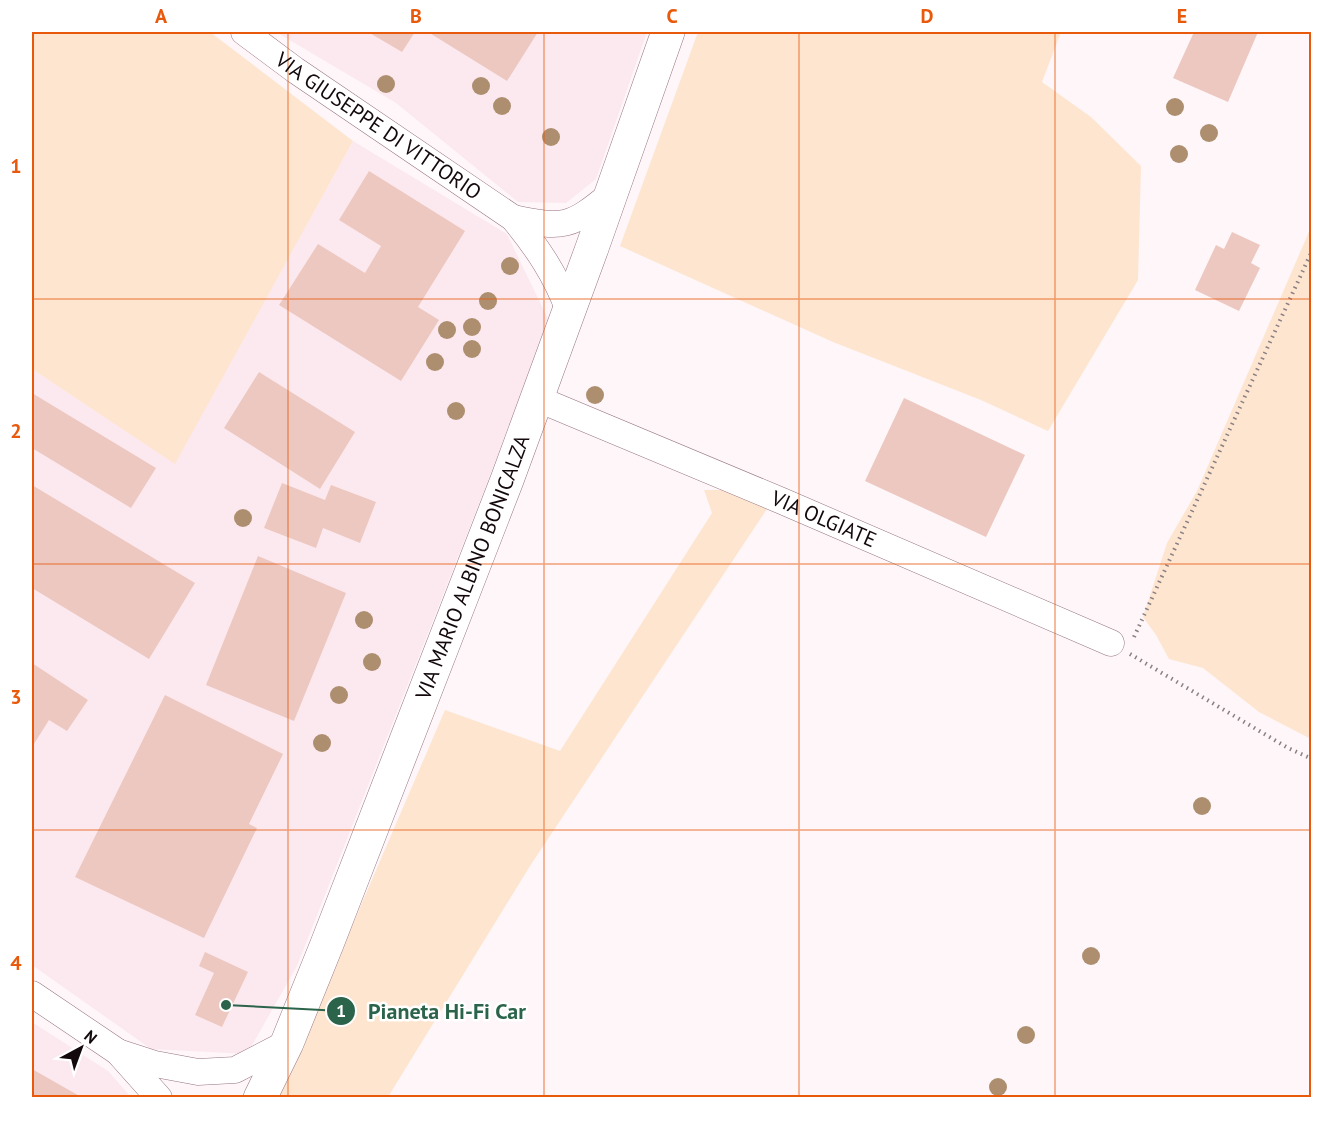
<svg xmlns="http://www.w3.org/2000/svg" width="1343" height="1129" font-family="'PT Sans',sans-serif">
<rect width="100%" height="100%" fill="#fef6f8"/>
<path fill="#fce9ef" d="M276 32H647L596 179 566 203 518 202 396 103Z
M353 141 507 234 550 323 297 966 247 1054 151 1049 32 965V369L175 463Z
M32 1022 108 1071 131 1097H32Z"/>
<path fill="#fee5d0" d="M32 32H210L353 141 175 464 32 369Z
M698 32H1061L1042 82 1091 117 1141 166 1138 280 1048 431 981 400 833 342 620 246Z
M1311 227V739L1259 712 1203 668 1169 659 1156 635 1143 617 1167 543 1197 491Z
M704 490H733L767 509 530 866 388 1097 278 1098 445 710 560 751 712 513Z"/>
<path fill="#edc8c0" d="M368 32H415L402 52Z
M428 32H538L507 81Z
M1194 32H1258L1228 102 1173 78Z
M369 171 465 231 418 307 439 320 401 381 279 305 318 244 365 273 381 246 339 220Z
M1232 232 1260 245 1251 263 1260 268 1239 311 1195 290 1216 245 1224 249Z
M259 372 355 432 320 489 224 428Z
M32 393 156 468 131 508 32 448Z
M904 398 1025 455 986 537 865 481Z
M282 483 325 500 331 485 376 502 360 543 323 528 316 548 264 528Z
M32 485 195 583 149 659 32 588Z
M258 556 346 593 294 721 206 685Z
M32 663 88 700 67 731 49 720 32 747Z
M165 695 283 754 249 824 257 828 204 938 75 877Z
M205 952 248 972 222 1027 195 1015 214 973 199 966Z
M32 1069 83 1098H32Z"/>
<g fill="none" stroke-linecap="round" stroke-linejoin="round">
<defs>
<g id="minor">
<path id="s1" d="M244 32 295 70 513 218C537 247 556 275 569 311"/>
<path d="M513 218C564 229 571 227 611 194"/>
<path id="s2" d="M538 399 782 501 1111 643"/>
<path d="M32 994 118 1052 159 1098"/>
<path d="M118 1052 155 1064 198 1072 235 1070 287 1043"/>
</g>
<g id="secondary">
<path id="s3" d="M260 1098 287 1043 327 944 507 480 592 248 668 32"/>
</g>
</defs>
<use href="#minor" stroke="#967580" stroke-width="27"/>
<use href="#secondary" stroke="#967580" stroke-width="34"/>
<path stroke="#8a8083" stroke-width="4" stroke-dasharray="1.5 4.5" stroke-linecap="butt" d="M1134 637 1312 251
M1130 654 1288 748 1312 759"/>
<use href="#minor" stroke="#fff" stroke-width="26"/>
<use href="#secondary" stroke="#fff" stroke-width="33"/>
</g>
<g fill="#ad8f70">
<circle cx="386" cy="84" r="9"/>
<circle cx="481" cy="86" r="9"/>
<circle cx="502" cy="106" r="9"/>
<circle cx="1175" cy="107" r="9"/>
<circle cx="1209" cy="133" r="9"/>
<circle cx="551" cy="137" r="9"/>
<circle cx="1179" cy="154" r="9"/>
<circle cx="510" cy="266" r="9"/>
<circle cx="488" cy="301" r="9"/>
<circle cx="472" cy="327" r="9"/>
<circle cx="447" cy="330" r="9"/>
<circle cx="472" cy="349" r="9"/>
<circle cx="435" cy="362" r="9"/>
<circle cx="595" cy="395" r="9"/>
<circle cx="456" cy="411" r="9"/>
<circle cx="243" cy="518" r="9"/>
<circle cx="364" cy="620" r="9"/>
<circle cx="372" cy="662" r="9"/>
<circle cx="339" cy="695" r="9"/>
<circle cx="322" cy="743" r="9"/>
<circle cx="1202" cy="806" r="9"/>
<circle cx="1091" cy="956" r="9"/>
<circle cx="1026" cy="1035" r="9"/>
<circle cx="998" cy="1087" r="9"/>
</g>
<path fill="none" stroke="#e8590c" stroke-width="1.5" stroke-opacity="0.55" d="M288 32V1098M544 32V1098M799 32V1098M1055 32V1098M32 299H1312M32 564H1312M32 830H1312"/>
<g text-anchor="middle" stroke-width="5" stroke-linejoin="round" paint-order="stroke">
<g font-size="21" fill="#13080b" stroke="#fff">
<text dy="7" stroke="none"><textPath href="#s1" startOffset="164">VIA GIUSEPPE DI VITTORIO</textPath></text>
<text dy="7" stroke="none"><textPath href="#s2" startOffset="310">VIA OLGIATE</textPath></text>
<text dy="7" stroke="none"><textPath href="#s3" startOffset="572">VIA MARIO ALBINO BONICALZA</textPath></text>
</g>
</g>
<path fill="none" stroke="#2c644b" stroke-width="2" d="M226 1005L341 1011"/>
<g fill="#2c644b" stroke="#fff" stroke-width="2">
<circle cx="226" cy="1005" r="6"/>
<circle cx="341" cy="1011" r="15"/>
</g>
<g font-size="18" text-anchor="middle" font-weight="bold" fill="#fff">
<text x="341" y="1017">1</text>
</g>
<g font-size="22" text-anchor="middle" font-weight="bold" fill="#2c644b" stroke="#fff" stroke-width="5" stroke-linejoin="round" paint-order="stroke">
<text x="447" y="1019">Pianeta Hi-Fi Car</text>
</g>
<rect width="1343" height="1129" fill="none" stroke="#ffffff" stroke-width="66"/>
<g transform="translate(81 1048) rotate(41)" stroke="#ffffff" stroke-width="4.5" paint-order="stroke">
<path d="M0-4.5L10 22L0 15L-10 22Z" fill="#13080b"/>
<text y="-9" font-size="16" font-weight="bold" text-anchor="middle" fill="#13080b">N</text>
</g>
<rect x="33" y="33" width="1277" height="1063" fill="none" stroke="#e8590c" stroke-width="2"/>
<g font-size="20" text-anchor="middle" font-weight="bold" fill="#e8590c">
<text x="161" y="23">A</text>
<text x="416" y="23">B</text>
<text x="672" y="23">C</text>
<text x="927" y="23">D</text>
<text x="1182" y="23">E</text>
<text x="16" y="173">1</text>
<text x="16" y="438">2</text>
<text x="16" y="704">3</text>
<text x="16" y="970">4</text>
</g>
</svg>
